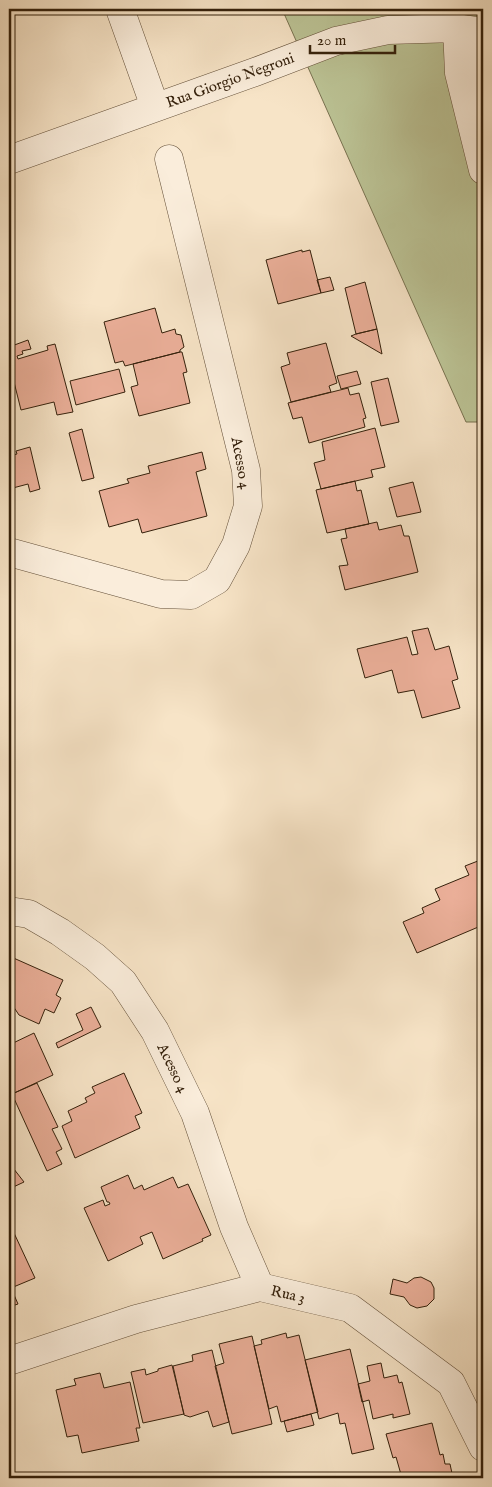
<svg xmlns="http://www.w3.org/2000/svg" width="492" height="1487" font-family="'IM FELL English',serif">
<rect width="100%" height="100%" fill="#f7e4c7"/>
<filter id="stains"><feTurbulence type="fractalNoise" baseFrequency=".004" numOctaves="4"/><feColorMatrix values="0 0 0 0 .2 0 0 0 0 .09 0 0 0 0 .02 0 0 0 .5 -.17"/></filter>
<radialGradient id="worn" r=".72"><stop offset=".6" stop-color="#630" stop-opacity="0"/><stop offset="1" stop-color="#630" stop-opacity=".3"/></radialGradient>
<path fill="#bcc496" stroke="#787250" d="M282 9H483V422H466Z"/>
<path fill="#ebaf99" stroke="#34200b" d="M302 250V252L310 250 321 293 278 304 266 260Z
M330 277 334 290 321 293 317 280Z
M365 282 377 329 356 334 345 288Z
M155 308 162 333 175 329 176 334 181 335 184 347 180 350V352L125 366 123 361 115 363 104 322Z
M377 329 382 354 351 336 356 334Z
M28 340 31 349 22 351 23 354 17 356 18 359 48 350 47 346 55 344 73 412 57 415 54 402 21 410 9 362V347Z
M326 343 337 383 329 386 331 392 291 402 281 367 290 364 287 353Z
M180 352H182L187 372 183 373 190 403 139 416 131 387 138 385 133 364Z
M119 369 125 392 76 405 70 381Z
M357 371 361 384 341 389 337 376Z
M388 378 399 422 381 426 371 382Z
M348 388 350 395 359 393 366 418 363 419 365 427 309 443 302 417 293 419 288 403Z
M375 428 385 467 371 470 373 477 321 489 314 463 325 460 322 442Z
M82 429 94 478 82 481 69 433Z
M30 447 40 489 30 492 28 484 9 489V456L17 454 16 451Z
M202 452 206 469 196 472 207 516 142 533 138 519 109 527 99 491 129 483 127 479 150 473 148 466Z
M355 481 357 491 361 490 369 524 327 533 316 490Z
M413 482 421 512 397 517 389 488Z
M377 522 379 530 401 525 404 536H409L418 572 345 590 339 566 348 565 341 539 347 538 345 529Z
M428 628 435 650 449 646 458 679 452 681 460 708 422 718 414 690 398 693 392 670 365 678 357 649 407 637 412 655 418 654 412 631Z
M483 859V925L417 953 403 922 424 913 422 908 440 900 435 889 469 875 465 866Z
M9 956 63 980 56 995 61 998 54 1013 45 1009 39 1024 19 1015 9 1000Z
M91 1007 101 1027 58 1048 56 1043 83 1030 76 1014Z
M34 1033 53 1075 12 1094 9 1088V1045Z
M124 1073 142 1113 135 1116 140 1128 75 1158 62 1126 72 1121 68 1111 87 1102 85 1098 95 1093 92 1087Z
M37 1083 58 1127 52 1129 62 1149 56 1152 62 1164 47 1171 12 1094Z
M9 1088 13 1098 9 1100Z
M10 1164 24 1182 9 1189V1165Z
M128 1175 134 1189 142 1185 144 1190 173 1177 178 1188 188 1184 211 1235 202 1239 203 1241 163 1259 152 1232 140 1237 143 1244 108 1261 84 1208 103 1200 105 1206 110 1204 109 1202H107L101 1187Z
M14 1233 35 1278 11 1288 18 1304 9 1307V1236Z
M421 1277 431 1282 434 1288V1299L427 1306 417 1308 410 1305 404 1297 390 1294 393 1279 407 1283 414 1278Z
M286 1333 287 1338 299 1335 318 1412 281 1422 277 1406 269 1409 254 1346 262 1344 261 1340Z
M252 1336 272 1424 232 1434 215 1366 224 1363 219 1344Z
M350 1349 374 1449 352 1454 345 1423 340 1424 338 1413 319 1419 305 1360Z
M212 1350 229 1422 213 1427 208 1411 190 1417 184 1415 173 1366 193 1361 192 1355Z
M381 1363 384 1378 397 1375 399 1383 402 1382 410 1414 393 1418V1414L373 1419 369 1400 362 1402 358 1384 370 1381 367 1366Z
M172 1365 184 1414 143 1423 131 1372 145 1369 146 1375 158 1371V1369Z
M100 1373 104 1388 130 1382 140 1428H136L139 1441 82 1453 78 1435 67 1437 56 1390 76 1385 74 1379Z
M311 1414 314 1425 287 1432 284 1421Z
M432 1423 440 1455 443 1454 445 1464H450L453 1478H402L396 1457 393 1458 386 1434Z"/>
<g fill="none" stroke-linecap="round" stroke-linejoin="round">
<defs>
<path id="minor" d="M120 9 155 107
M457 28 459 73 483 170
M461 36 481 74 483 81
M9 160 255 72 336 41 388 30 457 28 483 32
M9 552 161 594 191 595 217 580 236 545 248 506 246 470 169 159
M9 911 29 914 60 932 95 957 123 982 155 1031 195 1113 234 1227 260 1287
M9 1361 136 1319 260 1287 350 1308 451 1383 483 1447"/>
</defs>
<use href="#minor" stroke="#65513a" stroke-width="29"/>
<use href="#minor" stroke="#faeddb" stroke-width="28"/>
</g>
<g text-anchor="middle" stroke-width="5" stroke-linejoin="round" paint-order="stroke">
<g font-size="15" fill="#34200b" stroke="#faeddb">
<text transform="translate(230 80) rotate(-20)" y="5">Rua Giorgio Negroni</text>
<text transform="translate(241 463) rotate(80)" y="5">Acesso 4</text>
<text transform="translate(173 1068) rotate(64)" y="5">Acesso 4</text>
<text transform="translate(288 1294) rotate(13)" y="5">Rua 3</text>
</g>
</g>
<rect width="492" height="1487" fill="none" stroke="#f7e4c7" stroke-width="30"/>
<rect x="10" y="10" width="472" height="1467" fill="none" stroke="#34200b" stroke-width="2.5"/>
<rect x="15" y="15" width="462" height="1457" fill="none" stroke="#34200b"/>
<path d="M310 45v8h85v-8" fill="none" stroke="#34200b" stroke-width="2.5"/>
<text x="317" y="45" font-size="15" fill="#34200b" stroke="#faeddb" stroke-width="4" paint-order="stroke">20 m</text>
<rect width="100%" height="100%" filter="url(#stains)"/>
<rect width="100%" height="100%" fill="url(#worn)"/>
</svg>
